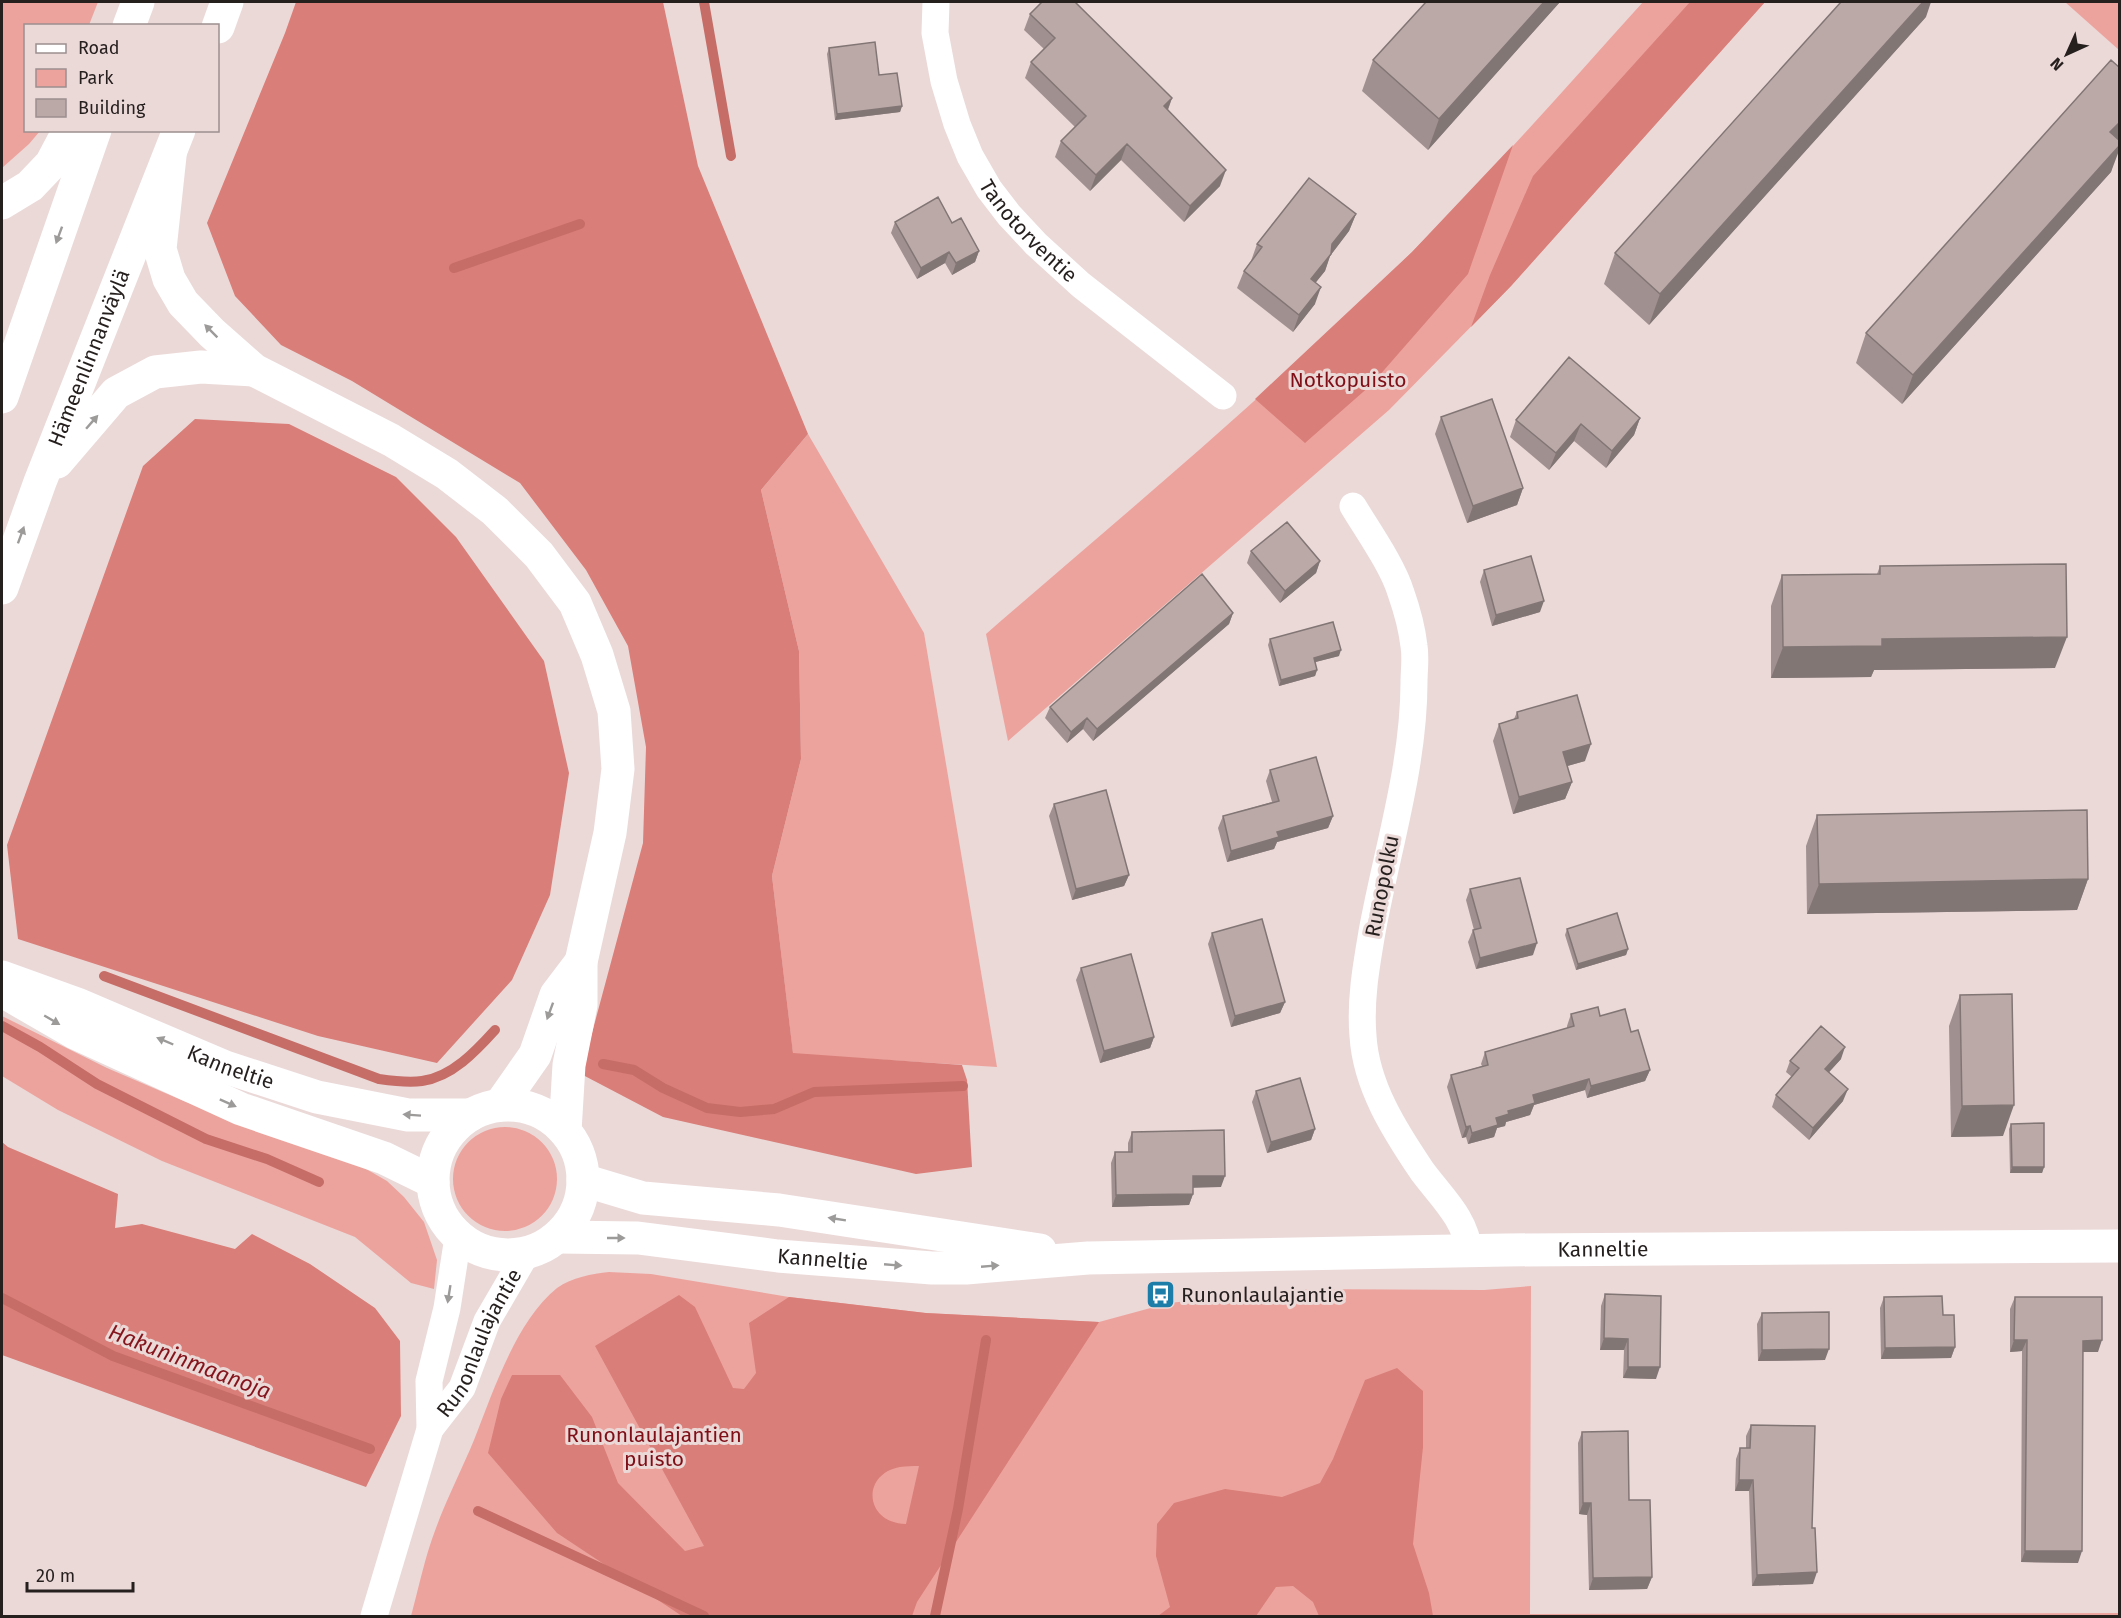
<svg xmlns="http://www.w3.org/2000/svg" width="2121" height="1618" font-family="'Fira Sans',sans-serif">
<rect width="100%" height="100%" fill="#ebd9d8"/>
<path fill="#eda39d" d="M2 2H98L89 25 26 26V130L40 131 29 144 2 168Z
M1643 2H1765L1511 286 1389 410 1008 741 986 634C1130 509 1278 387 1413 251 1493 171 1567 86 1643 2Z
M2065 2H2119V50Z
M808 434 924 633 997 1067 793 1054 772 876 801 759 799 651 761 490Z
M2 1016 107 1068 186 1102 354 1162 387 1181 404 1197 424 1222 437 1260 434 1289 411 1283 355 1237 162 1161 58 1110 2 1076Z
M453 1179a52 52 0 1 1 104 0a52 52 0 1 1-104 0Z
M609 1272 651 1274 789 1297 925 1313 1099 1322 1169 1303 1304 1289 1484 1290 1531 1286 1530 1614 2120 1613 2119 1616H411C419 1587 425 1556 436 1528 447 1498 462 1469 474 1440 493 1392 516 1321 557 1288 572 1277 592 1274 609 1272Z"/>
<path fill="#d97e78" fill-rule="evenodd" d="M296 2H663L698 166 808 434 761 490 799 651 801 759 772 876 793 1053 962 1065 967 1080 972 1167 916 1174 663 1117 581 1074 643 843 646 747 628 646 586 570 520 483 352 381 281 345 235 296 207 223 285 33Z
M1690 2H1765L1511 286 1471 327 1490 275 1533 176Z
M1513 145 1468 274 1371 385 1305 443 1255 399 1412 252Z
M195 419 289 424 396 477 456 537 544 661 569 773 550 895 512 980 437 1063 318 1036 18 939 7 845 143 466Z
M2 1142 8 1147 118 1194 115 1228 142 1224 235 1249 252 1234 310 1264 375 1308 400 1341 401 1416 366 1487 2 1355Z
M679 1295 695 1307 733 1388 744 1389 756 1373 749 1323 789 1297 926 1313 1099 1322 917 1602 912 1616H682L557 1533 488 1453 501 1399 512 1375H560L592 1417 618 1483 685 1551 704 1546 595 1346ZM919 1466 906 1524C864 1523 861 1474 900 1467 906 1466 913 1466 919 1466Z
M1397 1368 1423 1391V1447L1413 1544 1429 1593 1433 1616H1319L1313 1602 1293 1586 1276 1587 1256 1616H1158L1170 1607 1156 1556 1157 1524 1174 1503 1225 1489 1282 1497 1320 1483 1333 1459 1365 1380Z"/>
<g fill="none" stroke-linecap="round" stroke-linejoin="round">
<path stroke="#c66d67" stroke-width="10" d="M704 2 731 156
M454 268 580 224
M104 976 379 1079C393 1081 408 1083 422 1081 452 1077 476 1051 495 1030
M2 1026 40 1047 97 1084 206 1139 267 1159 319 1182
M603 1064 634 1070 663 1088 707 1108 740 1112 774 1109 814 1092 963 1086
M2 1298 113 1356 370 1449
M478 1511 704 1616
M935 1616 958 1509 986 1340"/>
<g stroke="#fff" stroke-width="27">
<path id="s1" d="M936 2 935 33 944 81 957 124 970 156 989 189 1009 215 1036 244 1081 285 1223 396"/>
<path d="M1353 506C1368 531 1393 566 1401 593 1407 610 1412 629 1414 646 1416 658 1414 671 1414 682 1414 766 1387 850 1372 932 1366 967 1360 1001 1363 1036 1366 1086 1395 1131 1422 1171 1441 1197 1466 1218 1469 1252"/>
<path id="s2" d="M430 1429 462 1388 487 1321 526 1254"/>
<path d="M374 1616 430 1429 429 1381 447 1308 458 1237"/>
</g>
<g stroke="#fff" stroke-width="33">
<path id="s3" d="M2 977 77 1004 225 1067 317 1097 408 1115H470"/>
<path d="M11 996 75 1033 241 1109 384 1158 433 1182"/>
<circle cx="508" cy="1180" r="75"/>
<path d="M583 1180 643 1198 779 1210 1040 1250"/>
<path id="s4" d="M557 1237 638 1238 778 1256 932 1268H966L1088 1258 1506 1250 2120 1246"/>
</g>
<g stroke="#fff" stroke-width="33">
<path d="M129 26 138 2"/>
<path d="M218 27 227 2"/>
<path d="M170 156 160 249 169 279 183 303 212 333 254 370 391 440 447 474 495 511 539 555 575 603 597 655 614 711 618 769 610 833 581 962V1005L569 1065 565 1131"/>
<path d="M2 203 30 186 51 164 69 130"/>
<path d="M2 397 95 130"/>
<path d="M57 462 116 393 155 372 201 367 254 370"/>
<path id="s5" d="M2 588 40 482 179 130"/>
<path d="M500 1105 535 1055 556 995 581 962"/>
</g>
</g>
<path fill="#a09190" d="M1560 2 1428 150 1362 91 1373 60Z
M1030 14 1172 98 1168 110 1220 186 1184 222 1121 160 1090 191 1055 157 1061 141 1075 127 1025 78 1031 62 1044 49 1024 30Z
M1926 17 1649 325 1604 284 1615 253Z
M829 48 879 75 902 106 900 112 835 120 827 54Z
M2119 141 2111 172 1902 404 1856 363 1866 333Z
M1356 214 1349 231 1330 256 1325 271 1315 283V304L1293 332 1237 288 1244 271 1251 261 1257 244Z
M895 222 952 223 979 251 975 262 952 275 945 263 917 279 891 233Z
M1441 417 1523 488 1517 505 1467 523 1435 434Z
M1640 418 1634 435 1606 468 1574 441 1549 470 1510 437 1516 420Z
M1251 551 1320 561 1316 573 1280 603 1247 563Z
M1880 566 2055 668 1874 670 1871 677 1771 678V606L1782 575 1877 574Z
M1484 570 1540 612 1492 626 1480 582Z
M1233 613 1229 624 1093 741 1083 729 1067 743 1045 718 1050 707Z
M1270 639 1339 656 1315 662 1317 670 1315 676 1279 686 1268 645Z
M1517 712 1585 761 1567 766 1572 782 1565 799 1513 814 1493 741 1499 724 1514 719Z
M1270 770 1333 816 1328 828 1277 842 1274 849 1227 862 1218 828 1223 816 1272 802 1266 781Z
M1054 804 1129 875 1124 886 1072 900 1049 816Z
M1817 815 2088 879 2077 910 1807 914 1806 846Z
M1470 889 1533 955 1476 969 1468 942 1473 930H1474L1466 900Z
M1567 929 1628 949 1626 955 1576 970 1565 935Z
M1212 933 1285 1002 1280 1013 1231 1027 1208 944Z
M1081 968 1154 1037 1150 1048 1100 1063 1076 980Z
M1960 995 2003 1136 1951 1137 1949 1026Z
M1571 1014 1600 1016 1631 1032 1650 1070 1645 1081 1587 1098 1585 1090 1534 1105 1530 1115 1506 1122 1505 1126 1497 1128 1494 1137 1468 1144 1466 1137 1462 1138 1447 1087 1451 1075 1482 1066 1481 1064 1485 1052 1567 1028V1026Z
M1841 1059 1829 1072 1843 1101 1809 1140 1772 1107 1776 1095 1792 1077 1786 1072 1790 1061Z
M1256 1091 1315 1129 1311 1140 1267 1153 1252 1102Z
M2011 1124 2044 1167 2042 1173H2010L2009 1129Z
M1132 1132 1221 1187H1193V1194L1189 1205 1112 1207 1111 1163 1115 1152H1128V1143Z
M1605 1294 1656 1379 1623 1378 1624 1350H1600L1601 1306Z
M1884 1297 1943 1315 1955 1347 1951 1358 1881 1359 1880 1308Z
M2015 1297 2098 1352H2083L2078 1563 2021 1562 2022 1351 2010 1352V1309Z
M1762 1313 1825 1360 1758 1361 1757 1324Z
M1751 1425 1812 1528 1813 1584 1752 1586 1749 1491H1735L1736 1459 1740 1448H1746V1436Z
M1582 1432 1629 1500 1652 1577 1647 1589 1589 1590 1587 1515 1579 1514 1578 1443Z"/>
<path fill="#827675" d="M1544 2H1560L1428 150 1439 119Z
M1923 2H1931L1926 17 1649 325 1660 294Z
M1172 98 1166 114 1164 106Z
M902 106 900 112 835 120 837 114Z
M2120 122V140L2099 162 2110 132Z
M1127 144 1121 160 1090 191 1096 175Z
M2120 145V148L2111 172 1902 404 1913 375Z
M1226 170 1220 186 1184 222 1190 206Z
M1356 214 1349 231 1330 256 1325 271 1305 296 1311 279 1332 244Z
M979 251 975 262 952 275 956 263Z
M949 252 945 263 917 279 921 268Z
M1321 287 1315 304 1293 332 1299 315Z
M1640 418 1634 435 1606 468 1612 451Z
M1581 424 1574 441 1549 470 1556 453Z
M1523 488 1517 505 1467 523 1473 506Z
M1320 561 1316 573 1280 603 1285 591Z
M1544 601 1540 612 1492 626 1496 615Z
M1233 613 1229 624 1093 741 1097 729Z
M2067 637 2055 668 1874 670 1871 677 1771 678 1783 647 1882 639Z
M1341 650 1339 656 1312 663 1314 658Z
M1317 670 1315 676 1279 686 1281 680Z
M1087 718 1083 729 1067 743 1071 732Z
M1591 744 1585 761 1557 769 1563 752Z
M1572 782 1565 799 1513 814 1519 797Z
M1333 816 1328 828 1277 842 1274 849 1227 862 1231 851 1277 832Z
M1129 875 1124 886 1072 900 1076 889Z
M2088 879 2077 910 1807 914 1819 884Z
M1537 943 1533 955 1476 969 1480 958Z
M1628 949 1626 955 1576 970 1578 964Z
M1285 1002 1280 1013 1231 1027 1235 1016Z
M1154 1037 1150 1048 1100 1063 1104 1051Z
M1845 1047 1841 1059 1821 1081 1825 1069Z
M1650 1070 1645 1081 1587 1098 1591 1086Z
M1589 1079 1585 1090 1534 1105 1530 1115 1506 1122 1505 1126 1497 1128 1494 1137 1468 1144 1472 1133 1533 1095Z
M1848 1089 1843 1101 1809 1140 1813 1128Z
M2014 1105 2003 1136 1951 1137 1962 1106Z
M1470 1126 1466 1137 1462 1138 1466 1127Z
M1315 1129 1311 1140 1267 1153 1271 1142Z
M2012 1167H2044L2042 1173H2010Z
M1193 1176H1225L1221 1187 1188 1188Z
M1193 1194 1189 1205 1112 1207 1116 1195Z
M1604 1338 1628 1339 1624 1350H1600Z
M2014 1340H2027L2022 1351 2010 1352Z
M2102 1340 2098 1352H2079L2083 1341Z
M1955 1347 1951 1358 1881 1359 1885 1348Z
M1829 1349 1825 1360 1758 1361 1762 1350Z
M1628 1367H1660L1656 1379 1623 1378Z
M1739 1480H1753L1749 1491H1735Z
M1583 1503H1591L1587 1515 1579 1514Z
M2025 1551H2082L2078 1563 2021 1562Z
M1817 1572 1813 1584 1752 1586 1757 1575Z
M1652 1577 1647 1589 1589 1590 1593 1578Z"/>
<path fill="#baa9a7" stroke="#827675" stroke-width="1.5" d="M1042 2H1075L1172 98 1164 106 1226 170 1190 206 1127 144 1096 175 1061 141 1086 116 1031 62 1055 38 1030 14Z
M1426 2H1544L1439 119 1373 60Z
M1841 2H1923L1660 294 1615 253Z
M875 42 879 75 897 73 902 106 837 114 829 48Z
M2111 60 2120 68V122L2110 132 2120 141V145L1913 375 1866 333Z
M1309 178 1356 214 1332 244 1331 254 1311 279 1321 287 1299 315 1244 271 1262 247 1257 244Z
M938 197 952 223 961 218 979 251 956 263 949 252 921 268 895 222Z
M1569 357 1640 418 1612 451 1581 424 1556 453 1516 420Z
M1492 399 1523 488 1473 506 1441 417Z
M1287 522 1320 561 1285 591 1251 551Z
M1531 556 1544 601 1496 615 1484 570Z
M2066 564 2067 637 1882 639V646L1783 647 1782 575 1880 574V566Z
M1202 574 1233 613 1097 729 1087 718 1071 732 1050 707Z
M1333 622 1341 650 1314 658 1317 670 1281 680 1270 639Z
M1577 695 1591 744 1563 752 1572 782 1519 797 1499 724 1518 718 1517 712Z
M1316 757 1333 816 1277 832 1279 837 1231 851 1223 816 1279 801 1270 770Z
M1106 790 1129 875 1076 889 1054 804Z
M2087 810 2088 879 1819 884 1817 815Z
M1520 878 1537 943 1480 958 1473 930 1481 928 1470 889Z
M1617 913 1628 949 1578 964 1567 929Z
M1262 919 1285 1002 1235 1016 1212 933Z
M1131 954 1154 1037 1104 1051 1081 968Z
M2012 994 2014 1105 1962 1106 1960 995Z
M1598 1007 1600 1016 1625 1009 1631 1032 1638 1030 1650 1070 1591 1086 1589 1079 1533 1095 1535 1103 1508 1111 1509 1114 1496 1118 1498 1125 1472 1133 1470 1126 1466 1127 1451 1075 1488 1065 1485 1052 1574 1026 1571 1014Z
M1821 1026 1845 1047 1825 1069 1848 1089 1813 1128 1776 1095 1799 1068 1790 1061Z
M1300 1078 1315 1129 1271 1142 1256 1091Z
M2044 1123V1167H2012L2011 1124Z
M1224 1130 1225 1176H1193V1194L1116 1195 1115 1152H1132V1132Z
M1605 1294 1661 1296 1660 1367H1628V1339L1604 1338Z
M1942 1296 1943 1315H1954L1955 1347 1885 1348 1884 1297Z
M2015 1297H2102V1340L2083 1341 2082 1551H2025L2027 1340H2014Z
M1829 1312V1349L1762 1350V1313Z
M1751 1425 1815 1426 1812 1528H1815L1817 1572 1757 1575 1753 1480H1739L1740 1448H1750Z
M1628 1431 1629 1500H1650L1652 1577 1593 1578 1591 1503H1583L1582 1432Z"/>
<defs><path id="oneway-solid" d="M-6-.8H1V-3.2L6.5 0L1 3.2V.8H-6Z" transform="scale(1.5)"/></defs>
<g fill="#9d9a9a">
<use href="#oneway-solid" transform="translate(59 235) rotate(110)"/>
<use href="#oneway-solid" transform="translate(211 331) rotate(-135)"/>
<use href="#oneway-solid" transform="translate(92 422) rotate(-49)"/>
<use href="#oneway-solid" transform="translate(21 535) rotate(-70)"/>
<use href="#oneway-solid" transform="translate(550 1011) rotate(110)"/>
<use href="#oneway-solid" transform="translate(52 1020) rotate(30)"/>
<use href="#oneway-solid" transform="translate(165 1041) rotate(-157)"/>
<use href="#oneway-solid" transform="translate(228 1103) rotate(24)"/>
<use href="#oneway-solid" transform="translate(412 1115) rotate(-176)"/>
<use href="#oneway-solid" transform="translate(837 1219) rotate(-171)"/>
<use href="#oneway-solid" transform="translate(616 1238)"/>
<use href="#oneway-solid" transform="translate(893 1265) rotate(5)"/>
<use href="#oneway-solid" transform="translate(990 1266) rotate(-5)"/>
<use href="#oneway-solid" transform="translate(449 1294) rotate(99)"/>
</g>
<defs>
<symbol id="bus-square" viewBox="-11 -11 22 22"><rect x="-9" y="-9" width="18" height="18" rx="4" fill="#1d7da9" stroke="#ebd9d8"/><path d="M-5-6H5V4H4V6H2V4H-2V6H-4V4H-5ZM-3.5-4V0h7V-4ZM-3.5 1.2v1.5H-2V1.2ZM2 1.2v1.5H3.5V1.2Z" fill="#fff"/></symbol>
</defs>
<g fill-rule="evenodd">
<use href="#bus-square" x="1144" y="1278" width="33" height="33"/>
</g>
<g text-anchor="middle" stroke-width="6" stroke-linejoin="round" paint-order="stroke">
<g font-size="21" fill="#251f1e" stroke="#ebd9d8">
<text dy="7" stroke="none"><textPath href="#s1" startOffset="255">Tanotorventie</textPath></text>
<text dy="7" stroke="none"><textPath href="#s5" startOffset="246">Hämeenlinnanväylä</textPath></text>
<text transform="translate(1382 886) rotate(-79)" y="7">Runopolku</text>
<text dy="7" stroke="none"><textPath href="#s3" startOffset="246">Kanneltie</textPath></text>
<text dy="7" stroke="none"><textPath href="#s4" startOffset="1048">Kanneltie</textPath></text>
<text dy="7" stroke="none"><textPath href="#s4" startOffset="267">Kanneltie</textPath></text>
<text dy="7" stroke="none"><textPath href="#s2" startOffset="100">Runonlaulajantie</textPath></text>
</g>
<g font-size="21" fill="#7f0f17" stroke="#ebd9d8">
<text x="1348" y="387">Notkopuisto</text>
<text x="654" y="1442">Runonlaulajantien<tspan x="654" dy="24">puisto</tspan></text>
</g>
<g font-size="21" fill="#251f1e" stroke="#ebd9d8" text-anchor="start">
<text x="1181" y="1302">Runonlaulajantie</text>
</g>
<g font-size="22" font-style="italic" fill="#83141b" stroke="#ebd9d8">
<text transform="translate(190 1361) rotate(21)" y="8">Hakuninmaanoja</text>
</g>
</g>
<rect width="2121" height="1618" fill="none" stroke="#251f1e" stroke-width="6"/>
<rect x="24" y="24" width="195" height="108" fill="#ebd9d8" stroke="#9c8f8e" stroke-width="1.5"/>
<rect x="36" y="44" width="30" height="9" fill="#ffffff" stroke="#9c8f8e" stroke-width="1.5"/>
<text x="78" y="54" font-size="18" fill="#251f1e">Road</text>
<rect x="36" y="69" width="30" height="18" fill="#eda39d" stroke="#9c8f8e" stroke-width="1.5"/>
<text x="78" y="84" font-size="18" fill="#251f1e">Park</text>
<rect x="36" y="99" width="30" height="18" fill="#baa9a7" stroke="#9c8f8e" stroke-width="1.5"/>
<text x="78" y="114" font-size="18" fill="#251f1e">Building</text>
<g transform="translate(2067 54) rotate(225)" stroke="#ebd9d8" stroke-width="4.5" paint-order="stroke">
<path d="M0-4.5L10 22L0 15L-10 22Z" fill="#251f1e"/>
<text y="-9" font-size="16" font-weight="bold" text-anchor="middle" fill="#251f1e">N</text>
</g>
<path d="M27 1582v9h106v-9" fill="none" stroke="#251f1e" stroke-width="3"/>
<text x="36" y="1582" font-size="18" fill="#251f1e" stroke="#ebd9d8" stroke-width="4.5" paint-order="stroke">20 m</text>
</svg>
